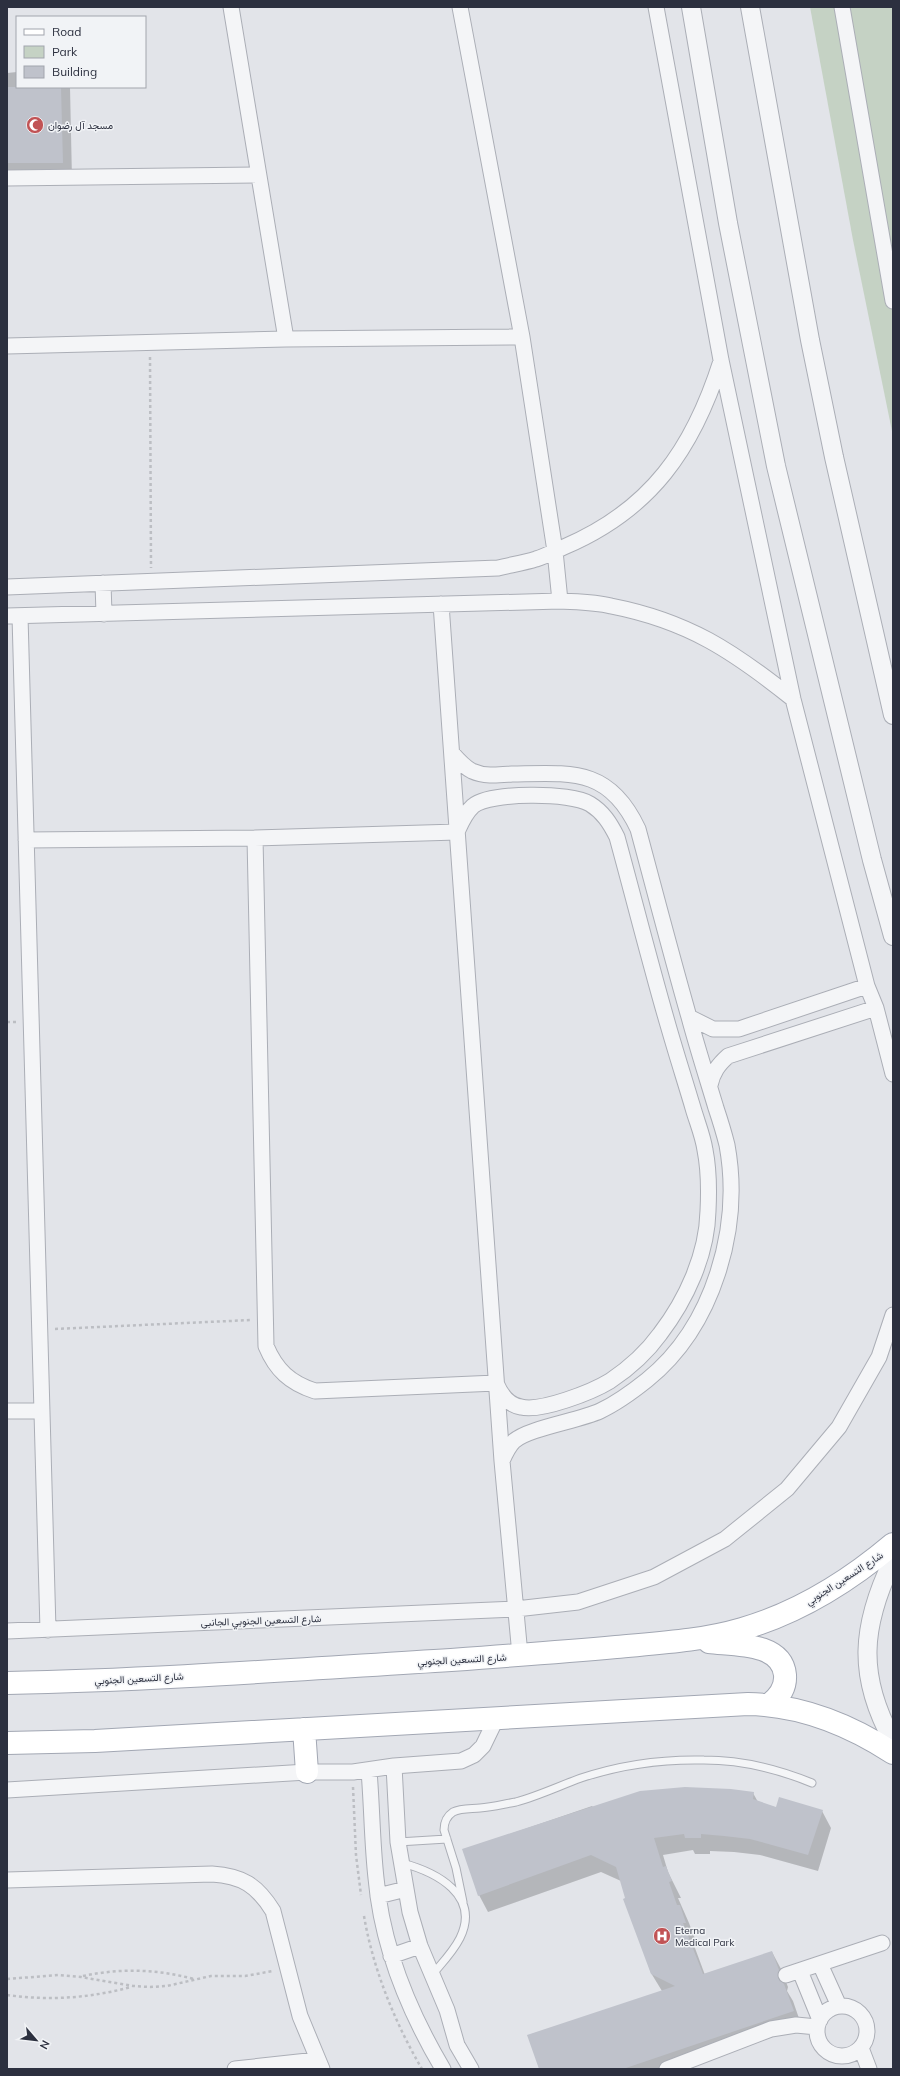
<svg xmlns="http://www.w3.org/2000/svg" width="900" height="2076" font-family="Mulish,Vazirmatn,sans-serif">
<rect width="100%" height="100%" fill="#e2e4e9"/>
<path fill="#c5d2c4" d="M810 7H893V436L853 240Z"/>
<path fill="#0003" d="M17 72V87H70L72 179 7 177V73Z
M753 1793 758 1802 777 1808 822 1811 831 1828 818 1871 760 1855 734 1852 710 1851V1854H695L693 1850 663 1855 668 1872 681 1898H678L689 1923 695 1939 692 1940 705 1975 772 1952 781 1969 788 1987 787 1991 793 2001 802 2027 680 2069H540L662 1991 651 1973 621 1881 601 1872 488 1912 479 1895 463 1850 592 1806 594 1808Z"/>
<path fill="#bfc2cb" d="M7 87H61L63 163H7Z
M685 1787 731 1789 754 1792 753 1799 776 1807 779 1797 823 1810 808 1855 750 1839 724 1836 701 1834V1838H685L684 1834 654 1838 663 1867 666 1866 672 1881 669 1882 677 1905H680L686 1923H683L703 1974 772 1951 779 1970 778 1978 784 1984 794 2011 623 2069H539L527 2035 675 1986 651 1974 623 1899 625 1898 616 1867 591 1855 478 1896 462 1849 640 1791Z"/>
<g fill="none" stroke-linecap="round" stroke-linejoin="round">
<defs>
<path id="service" d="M398 1842 447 1839
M402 1863C436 1872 481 1895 460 1938 453 1952 442 1963 432 1975
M463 1902 456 1868 444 1830C444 1823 447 1816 453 1812 461 1808 472 1809 480 1808 492 1807 504 1804 516 1802 538 1796 559 1786 581 1778 620 1765 663 1759 704 1760 741 1760 778 1769 812 1783"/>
<path id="minor" d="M231 7 286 339
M460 7 522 337 555 551 560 601
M656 7 721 360 793 699 867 986 876 1008 893 1074
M842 7 893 301
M7 178 258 175
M7 346 286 339 522 337
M103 583 104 614
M7 587 498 568C510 565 524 563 536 559 546 556 555 551 564 547 651 510 693 449 721 361
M441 604 502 1461 520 1655
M7 616 560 601C577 602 595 602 611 606 688 621 733 651 793 699
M20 616 48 1630
M452 753C458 760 464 767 472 771 485 777 499 775 512 774 571 773 609 767 638 829 655 892 671 954 689 1017 697 1047 707 1078 716 1108 720 1120 724 1133 727 1145 742 1227 714 1326 647 1380 632 1392 617 1403 600 1411 578 1421 529 1428 514 1441 508 1447 505 1454 502 1461
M26 840 255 838 457 832C461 823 465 813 473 806 490 792 571 792 590 804 603 812 610 823 617 837 634 899 650 963 668 1025 676 1053 685 1081 693 1108 697 1122 703 1136 705 1150 709 1170 709 1191 708 1211 707 1255 686 1300 660 1334 647 1352 628 1369 610 1381 592 1392 541 1412 521 1407 508 1405 501 1395 496 1383L315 1391C290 1383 276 1370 266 1346L255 838
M689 1017 713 1029H739L867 986
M710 1085C713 1072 718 1065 728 1056L876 1008
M7 1411H42
M7 1631 516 1609 578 1602 654 1577 725 1539 787 1489 839 1427 879 1357 893 1315
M394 1766 398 1842 410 1912 420 1946 447 2010 457 2045 471 2069
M369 1771C372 1806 372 1842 376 1878 382 1947 408 2010 443 2069
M7 1790 307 1772H353L394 1766 461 1761 474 1755 483 1746 497 1717
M7 1880 212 1874C242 1876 257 1885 273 1911L300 2016 322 2069
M378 1896 406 1889
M391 1956 420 1946
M820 1964 839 2006
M800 1971 820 2020
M786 1975 882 1943
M817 2031a25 25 0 1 1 50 0a25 25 0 1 1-50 0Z
M861 2048 869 2069
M235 2069 317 2060
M667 2069 771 2029 796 2025 817 2027"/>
<path id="tertiary" d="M691 7 728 223 776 466 872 860 893 936
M750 7 810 340 834 457 893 715
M893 1560C861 1626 857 1676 893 1741"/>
<path id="primary" d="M709 1642C734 1645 782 1642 785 1675 786 1688 779 1697 770 1704
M7 1683C155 1680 303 1669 451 1660 506 1656 561 1652 616 1647 659 1643 701 1641 742 1629 798 1613 848 1582 893 1544
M304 1729 307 1772
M7 1743 95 1741 748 1704C800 1705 850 1725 893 1753"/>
</defs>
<use href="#service" stroke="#abaeb6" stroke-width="9"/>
<use href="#minor" stroke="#abaeb6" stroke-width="17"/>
<use href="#tertiary" stroke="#abaeb6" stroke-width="20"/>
<use href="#primary" stroke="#a2a7b3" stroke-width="24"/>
<path stroke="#bcbec3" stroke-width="2.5" stroke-dasharray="3 3" stroke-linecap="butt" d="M150 357 151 568
M7 1022H16
M55 1329 251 1320
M353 1787 356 1855 361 1895
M364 1916C373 1969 395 2023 422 2069
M83 1976C121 1968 156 1969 194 1979
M7 1979 59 1975 81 1977 133 1986 150 1987 167 1986 211 1976H245L273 1971
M7 1995C50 2001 90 1998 131 1987"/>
<use href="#service" stroke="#f4f5f7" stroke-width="7"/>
<use href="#minor" stroke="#f4f5f7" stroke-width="15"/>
<use href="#tertiary" stroke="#f4f5f7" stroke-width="18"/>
<use href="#primary" stroke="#fff" stroke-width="22"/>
</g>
<defs>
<symbol id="mosque-disc" viewBox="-11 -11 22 22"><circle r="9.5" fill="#c15355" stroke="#f1f3f6"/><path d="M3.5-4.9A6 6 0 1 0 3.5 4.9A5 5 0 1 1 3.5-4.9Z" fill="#fff"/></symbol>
<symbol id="hospital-disc" viewBox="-11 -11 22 22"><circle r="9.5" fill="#c15355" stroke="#f1f3f6"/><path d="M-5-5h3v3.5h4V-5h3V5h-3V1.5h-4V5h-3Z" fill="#fff"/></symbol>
</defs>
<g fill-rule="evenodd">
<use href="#mosque-disc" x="25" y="115" width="20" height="20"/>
<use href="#hospital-disc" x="652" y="1926" width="20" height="20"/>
</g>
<g text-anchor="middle" stroke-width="3" stroke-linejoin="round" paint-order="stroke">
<g font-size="10" fill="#2c303f" stroke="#f1f3f6" text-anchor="start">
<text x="48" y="129">مسجد آل رضوان</text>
<text x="675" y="1934">Eterna<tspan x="675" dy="12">Medical Park</tspan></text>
</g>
<g font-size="10" fill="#2c303f" stroke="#f1f3f6">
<text transform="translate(844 1578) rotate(-33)" y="4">شارع التسعين الجنوبي</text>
<text transform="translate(261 1620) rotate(-2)" y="4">شارع التسعين الجنوبي الجانبى</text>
<text transform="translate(462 1659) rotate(-3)" y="4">شارع التسعين الجنوبي</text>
<text transform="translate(139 1678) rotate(-3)" y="4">شارع التسعين الجنوبي</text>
</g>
</g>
<rect width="900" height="2076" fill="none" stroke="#2c303f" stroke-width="16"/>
<rect x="16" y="16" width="130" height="72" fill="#f1f3f6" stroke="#a2a5ad"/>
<rect x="24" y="29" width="20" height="6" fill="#ffffff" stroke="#a2a5ad"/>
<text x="52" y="36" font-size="12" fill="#2c303f">Road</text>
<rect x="24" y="46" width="20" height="12" fill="#c5d2c4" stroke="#a2a5ad"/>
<text x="52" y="56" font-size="12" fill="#2c303f">Park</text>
<rect x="24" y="66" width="20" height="12" fill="#bfc2cb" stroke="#a2a5ad"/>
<text x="52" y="76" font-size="12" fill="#2c303f">Building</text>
<g transform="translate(36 2040) rotate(118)" stroke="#f1f3f6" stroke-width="3" paint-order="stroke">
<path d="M0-3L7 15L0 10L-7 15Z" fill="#2c303f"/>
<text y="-6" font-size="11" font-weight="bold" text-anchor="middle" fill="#2c303f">N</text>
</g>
</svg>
